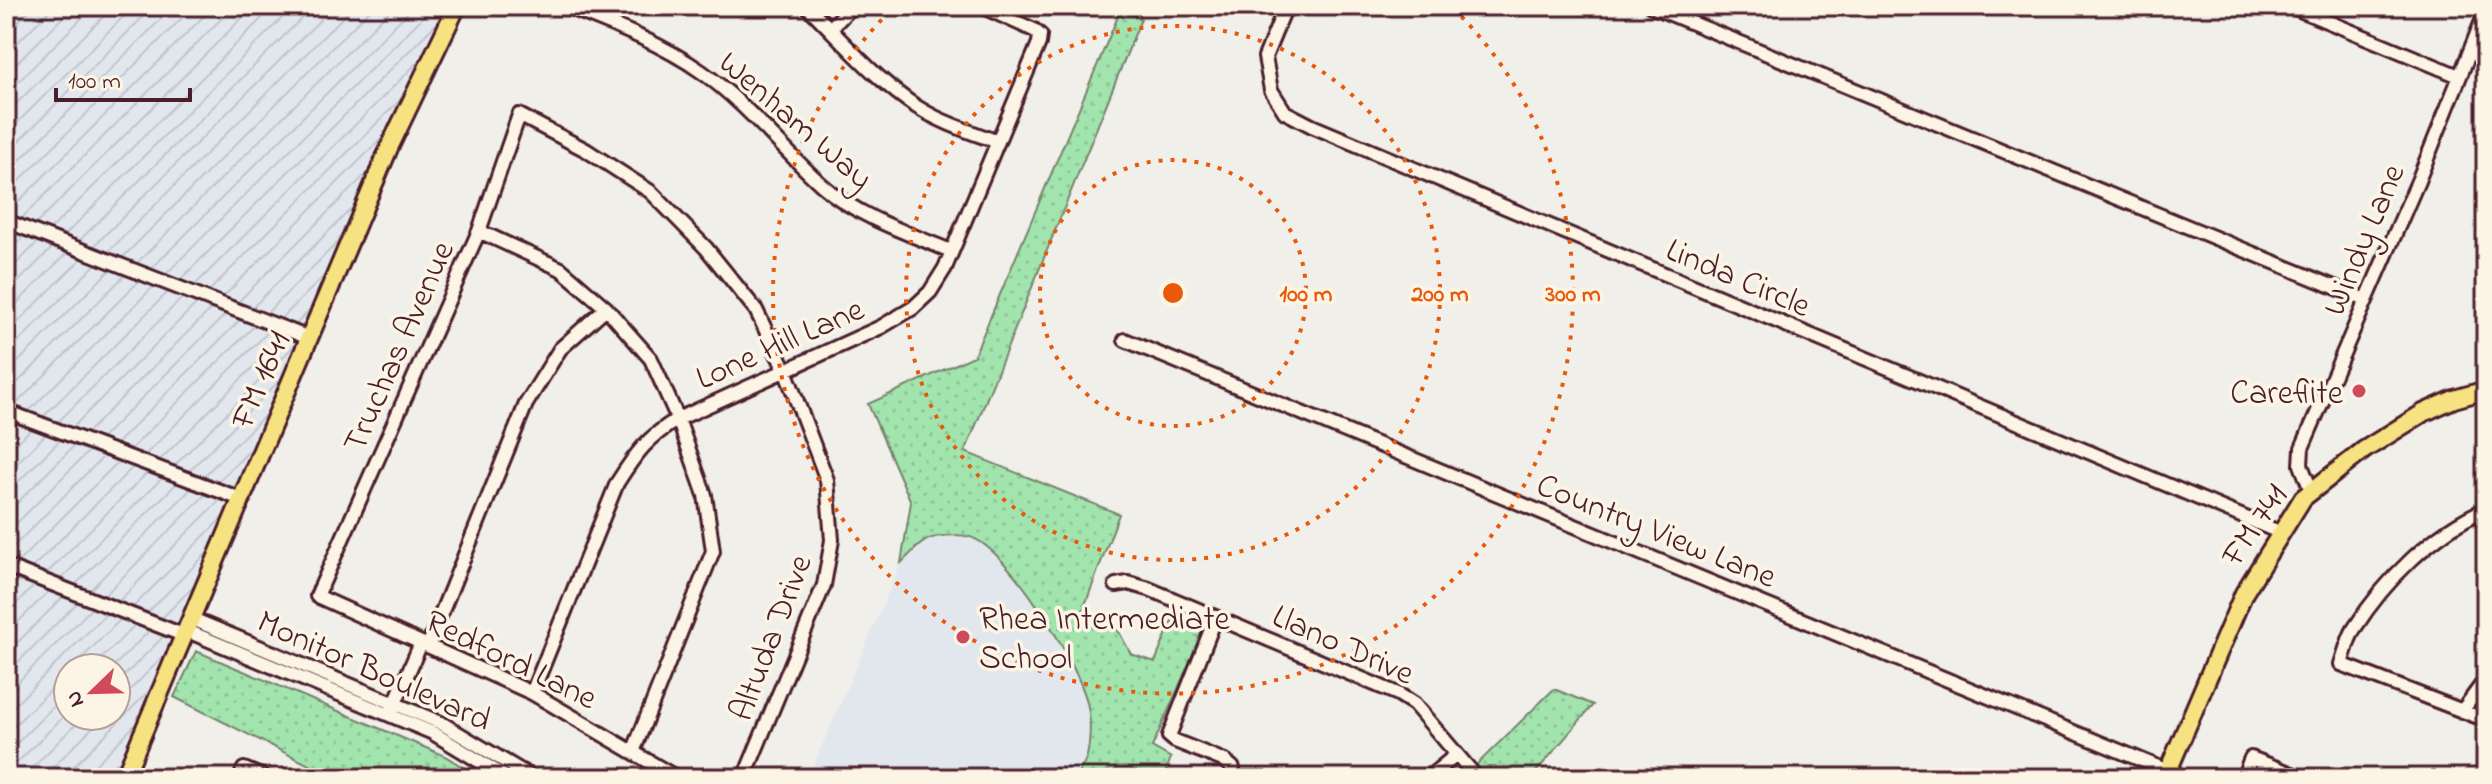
<svg xmlns="http://www.w3.org/2000/svg" width="2492" height="784" font-family="'Indie Flower',sans-serif">
<defs>
<pattern id="industrial-furrows" width="10" height="10" patternUnits="userSpaceOnUse" patternTransform="scale(2)"><rect width="10" height="10" fill="#e2e7ee"/><path d="M-1 1l2-2M0 10L10 0M9 11l2-2" fill="none" stroke="#c3c6cc"/></pattern>
<pattern id="grass-dots" width="8" height="8" patternUnits="userSpaceOnUse" patternTransform="scale(2)"><rect width="8" height="8" fill="#a2e4ae"/><path d="M2 2h.1M6 6h.1" fill="none" stroke="#8dc396" stroke-width="1.8" stroke-linecap="round"/></pattern>
</defs>
<rect width="100%" height="100%" fill="#f0efe9"/>
<filter id="ink" filterUnits="userSpaceOnUse"><feTurbulence type="fractalNoise" baseFrequency=".0125" numOctaves="2"/><feDisplacementMap in="SourceGraphic" scale="16" xChannelSelector="R" yChannelSelector="G"/><feConvolveMatrix kernelMatrix="1 2 1 2 8 2 1 2 1" color-interpolation-filters="sRGB"/></filter>
<g filter="url(#ink)">
<path fill="#e2e7ee" d="M967 536 981 543 1008 568 1044 617 1083 685 1089 710 1087 756 1076 778H808L901 563 929 539Z"/>
<path fill="url(#industrial-furrows)" fill-rule="evenodd" d="M6 6H452L125 778H6ZM68 668H116V716H68Z"/>
<path fill="url(#grass-dots)" stroke="#76826c" stroke-width="2" d="M1121 9 1141 19 965 452 1119 514 1081 616 1118 630 1131 654 1155 662 1174 616 1205 628 1152 747 1171 758 1163 778H1076C1079 771 1085 763 1087 756 1090 743 1091 720 1088 707 1082 669 1005 541 966 536 958 534 937 536 929 539 919 543 909 556 901 563L911 502 868 404 974 356Z
M196 651 445 756 480 778H335L174 697Z
M1554 689 1593 705 1531 778H1463Z"/>
<g fill="none" stroke-linecap="round" stroke-linejoin="round">
<defs>
<path id="minor" d="M565 6C611 24 661 43 702 72 746 103 781 148 822 185 858 217 907 233 951 251
M807 6C841 39 878 82 917 107 942 123 971 132 998 142
M1286 6 1265 57 1271 90 1285 112 1312 126 2279 532
M1651 6 2366 300
M2290 6 2459 76
M830 29 852 6
M6 221 309 338
M479 231 561 269 606 308 651 359 678 419 705 495 713 551 633 752
M1125 340 2168 771
M6 411 241 499
M2311 490 2301 465 2302 448 2418 181 2486 11
M2486 509C2433 532 2385 580 2354 629 2348 639 2345 652 2341 664L2486 720
M6 566 183 635
M1116 585 1128 583 1149 589 1398 694 1414 704 1477 778
M1216 617 1169 736 1175 741 1225 761 1233 768 1231 778
M190 618 441 723 533 778
M185 630 433 733 507 778
M428 646 526 404 560 349 606 308
M532 693 617 483C636 453 648 437 678 419L881 327 913 308 930 292 945 268 1039 43 1040 35 1034 30 981 6
M392 710 421 643
M2462 711 2486 679
M240 778 244 769 266 778
M677 778 532 693 317 596 479 231 519 115 586 150 651 192 706 248 756 310 785 370 827 480 832 540 824 585 744 778
M1428 778 1455 756
M2243 778 2251 758 2302 778"/>
<path id="major" d="M124 778 389 148 457 6
M2165 778 2244 593 2303 498 2364 450 2423 413 2454 399 2486 390"/>
</defs>
<use href="#minor" stroke="#4a1f2b" stroke-width="18"/>
<use href="#major" stroke="#4a1f2b" stroke-width="22"/>
<use href="#minor" stroke="#fcf5e5" stroke-width="12"/>
<use href="#major" stroke="#f7e281" stroke-width="16"/>
</g>
</g>
<g fill="none" stroke="#e8590c" stroke-width="4" stroke-dasharray="4 8">
<circle cx="1173" cy="293" r="133"/>
<circle cx="1173" cy="293" r="267"/>
<path d="M1453 8A400 400 0 1 1 893 8"/>
</g>
<g fill="#d1495b" stroke="#fcf5e5" stroke-width="3">
<circle cx="2359" cy="391" r="8"/>
<circle cx="963" cy="637" r="8"/>
</g>
<g text-anchor="middle" stroke-width="7" stroke-linejoin="round" paint-order="stroke">
<g font-size="34" fill="#4a1f2b" stroke="#fcf5e5">
<text transform="translate(797 119) rotate(41)" y="12">Wenham Way</text>
<text transform="translate(2362 239) rotate(-67)" y="12">Windy Lane</text>
<text transform="translate(1739 276) rotate(23)" y="12">Linda Circle</text>
<text transform="translate(779 342) rotate(-24)" y="12">Lone Hill Lane</text>
<text transform="translate(397 346) rotate(-66)" y="12">Truchas Avenue</text>
<text transform="translate(259 379) rotate(-67)" y="12">FM 1641</text>
<text transform="translate(2253 524) rotate(-56)" y="12">FM 741</text>
<text transform="translate(1657 529) rotate(22)" y="12">Country View Lane</text>
<text transform="translate(769 637) rotate(-69)" y="12">Altuda Drive</text>
<text transform="translate(1344 643) rotate(24)" y="12">Llano Drive</text>
<text transform="translate(512 658) rotate(26)" y="12">Redford Lane</text>
<text transform="translate(375 669) rotate(24)" y="12">Monitor Boulevard</text>
</g>
<g font-size="34" fill="#4a1f2b" stroke="#fcf5e5" text-anchor="end">
<text x="2343" y="403">Careflite</text>
<text x="979" y="629" text-anchor="start">Rhea Intermediate<tspan x="979" dy="39">School</tspan></text>
</g>
</g>
<circle cx="1173" cy="293" r="12" fill="#e8590c" stroke="#fcf5e5" stroke-width="4"/>
<g font-size="24" text-anchor="middle" font-weight="bold" fill="#e8590c" stroke="#fcf5e5" stroke-width="7" stroke-linejoin="round" paint-order="stroke">
<text x="1306" y="301">100 m</text>
<text x="1440" y="301">200 m</text>
<text x="1573" y="301">300 m</text>
</g>
<rect width="2492" height="784" fill="none" stroke="#fcf5e5" stroke-width="32"/>
<rect x="16" y="16" width="2460" height="752" fill="none" stroke="#4a1f2b" stroke-width="3" filter="url(#ink)"/>
<g transform="translate(92 692) rotate(247)"><circle r="38" fill="#fcf5e5" stroke="#b59f9b" stroke-width="2"/>
<path d="M0-6L14 30L0 20L-14 30Z" fill="#d1495b"/>
<text y="-12" font-size="22" font-weight="bold" text-anchor="middle" fill="#4a1f2b">N</text>
</g>
<path d="M56 88v12h134v-12" fill="none" stroke="#4a1f2b" stroke-width="4"/>
<text x="68" y="88" font-size="24" fill="#4a1f2b" stroke="#fcf5e5" stroke-width="6" paint-order="stroke">100 m</text>
</svg>
